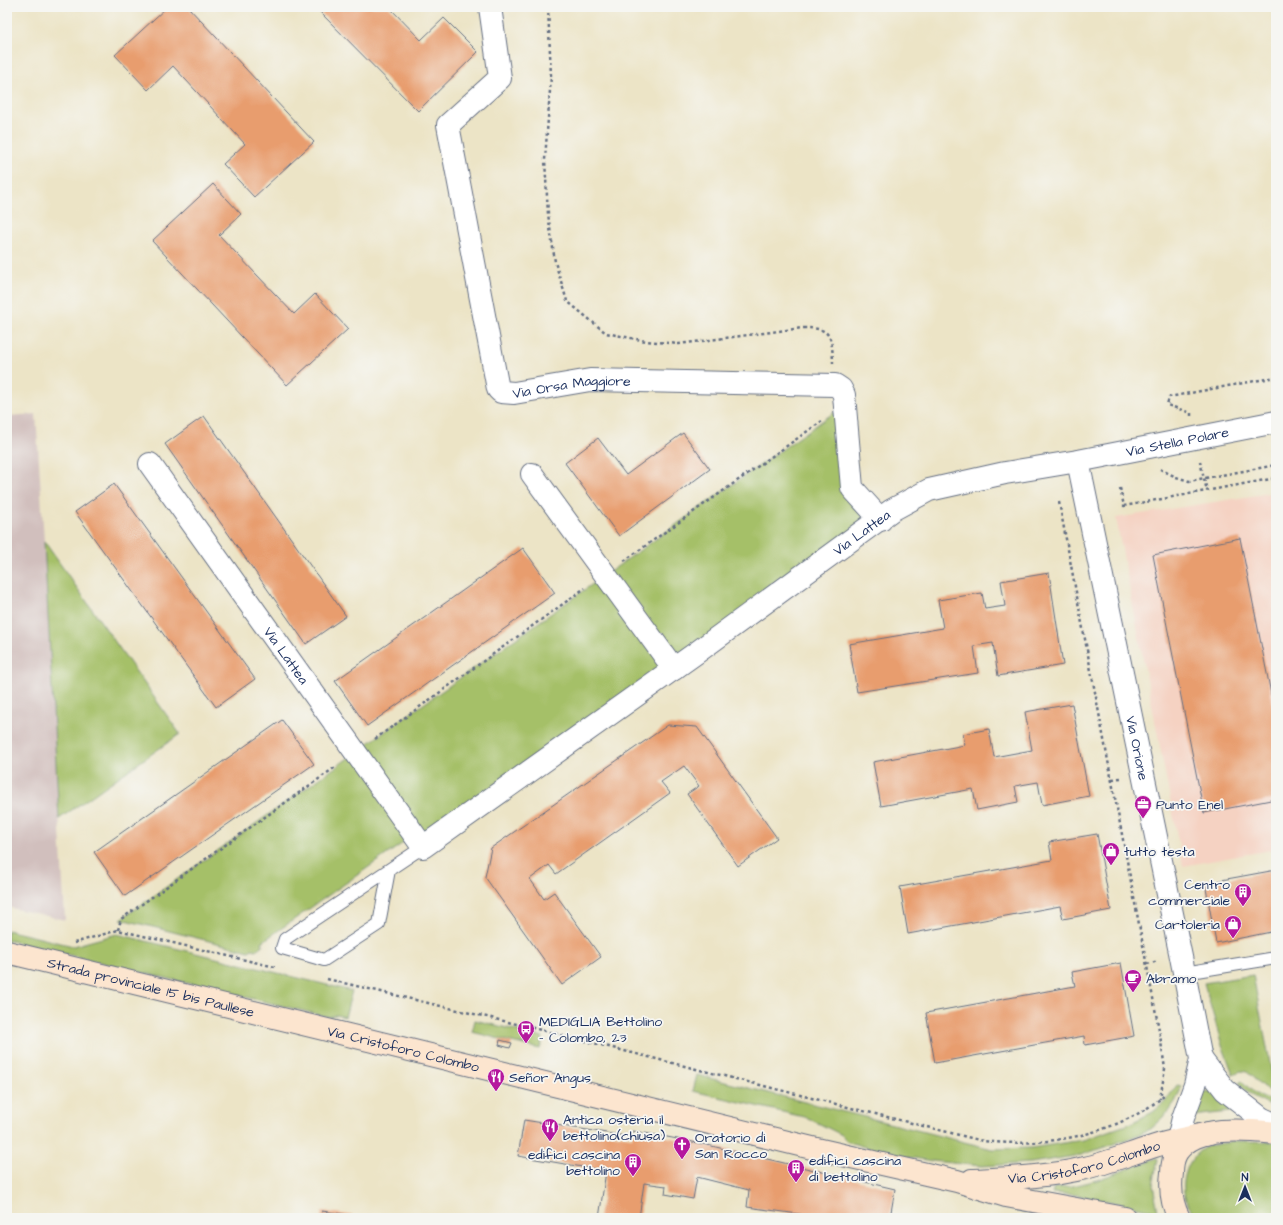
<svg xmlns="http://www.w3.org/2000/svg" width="1283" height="1225" font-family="'Architects Daughter',sans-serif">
<rect width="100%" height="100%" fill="#f6f6f2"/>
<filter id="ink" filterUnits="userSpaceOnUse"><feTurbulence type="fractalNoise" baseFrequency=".025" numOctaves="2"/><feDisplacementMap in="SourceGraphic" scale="8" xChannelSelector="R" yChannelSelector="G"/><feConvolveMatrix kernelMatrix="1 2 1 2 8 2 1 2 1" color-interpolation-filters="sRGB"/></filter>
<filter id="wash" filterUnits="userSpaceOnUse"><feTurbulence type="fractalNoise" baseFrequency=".012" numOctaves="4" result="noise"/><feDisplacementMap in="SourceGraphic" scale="16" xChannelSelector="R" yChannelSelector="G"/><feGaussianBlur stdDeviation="0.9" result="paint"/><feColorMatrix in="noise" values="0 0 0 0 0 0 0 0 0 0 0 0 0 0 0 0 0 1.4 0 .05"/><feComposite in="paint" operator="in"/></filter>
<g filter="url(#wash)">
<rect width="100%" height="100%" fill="#ece4c6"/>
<path fill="#f5d2c2" d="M1276 492V849L1183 866 1116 518Z"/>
<path fill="#d1bfbd" d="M36 414 44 541 65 920 7 907V416Z"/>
<path fill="#a5c067" stroke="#607862" d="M846 404 852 488 881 520 423 847 356 752Z
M44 541 180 734 59 819Z
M354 754 413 836 262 942 263 945 256 950 252 949 249 951 121 919Z
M7 930 73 946 117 934 352 991 345 1017 336 1015 329 1017 7 940Z
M1253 975 1276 1095 1262 1086 1247 1072 1241 1071 1233 1074 1221 1042 1204 983Z
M475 1020 543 1037 540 1049 472 1032Z
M697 1075 992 1149 1031 1148 1083 1140 1129 1124 1153 1112 1164 1103 1177 1085 1181 1086 1180 1091 1175 1102 1164 1117 1152 1128 1128 1139 1081 1155 1031 1163 982 1166 932 1161 883 1153 846 1141 842 1135 808 1118 693 1091Z
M1242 1081C1253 1093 1260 1098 1276 1102V1107C1260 1103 1250 1095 1239 1083Z
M1200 1092 1215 1093 1231 1111 1230 1112 1191 1116Z
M1241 1141 1276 1142V1218H1199C1194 1214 1190 1209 1187 1203 1179 1186 1186 1158 1204 1148 1215 1143 1229 1143 1241 1141Z
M1157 1158 1158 1159 1153 1185 1158 1211 1077 1195 1052 1193 1054 1188 1072 1186 1097 1180Z"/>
<g id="blocks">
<path fill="#e89d6e" d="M167 7H188L314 142 254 197 223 164 245 144 173 66 148 90 115 55Z
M315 7H389L421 40 444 18 478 52 418 111Z
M213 184 241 214 219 235 294 314 315 294 348 329 287 385 152 241Z
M204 416 346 616 306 644 165 444Z
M683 433 710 469 619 536 565 463 598 438 626 475Z
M114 484 255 679 216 707 75 512Z
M1240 538 1276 719V799L1204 813 1153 555Z
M523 548 555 593 367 726 335 681Z
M1049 573 1063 665 998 676 993 643 974 646 978 673 857 692 849 644 943 628 938 600 982 593 985 609 1005 606 1001 581Z
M1072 704 1089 796 1042 805 1038 782 1015 786 1018 802 977 810 973 789 881 806 873 762 965 745 963 734 989 729 994 757 1032 750 1025 712Z
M282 720 314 764 125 896 94 852Z
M668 725 697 727 777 838 738 866 687 794 699 786 684 766 661 782 670 793 556 874 549 865 530 879 544 899 554 892 601 957 562 985 485 877 491 848Z
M1097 834 1111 910 1063 919 1060 906 908 934 900 887 1052 860 1049 842Z
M1276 870V931L1216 943 1205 883Z
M1121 963 1134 1036 1085 1045 1084 1036 935 1063 926 1013 1075 986 1072 972Z
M500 1040 512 1043 510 1048 499 1045Z
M524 1120 632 1137 633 1131 662 1136 703 1144 895 1189 890 1218H828L747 1207 749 1190 697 1177 693 1199 665 1194 666 1186 644 1183 639 1218H599L606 1171 518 1156Z
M322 1211 362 1217V1218H321Z"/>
</g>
</g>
<g filter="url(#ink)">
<use href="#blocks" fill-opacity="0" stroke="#646e82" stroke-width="1"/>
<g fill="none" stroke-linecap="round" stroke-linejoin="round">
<defs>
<path id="service" d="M389 870 379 924 324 960 282 948 285 939 423 847
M1184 973 1276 958"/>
<g id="minor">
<path id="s1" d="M490 7 500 78 448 125 498 389 501 392 514 393 590 380 835 385 841 389 844 395 852 488 881 520"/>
<path id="s2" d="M1078 461 1181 957 1201 1059 1195 1085 1183 1118 1174 1157"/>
<path id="s3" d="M150 464 423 847 696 653 892 510 929 490 1005 473 1078 461 1276 422"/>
<path d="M532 474 674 669"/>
<path d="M1201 1059 1225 1090 1261 1118 1276 1125"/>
</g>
<g id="secondary">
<path id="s4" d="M7 952 812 1148 957 1181 1006 1196 1125 1218"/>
<path id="s5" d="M972 1180C1010 1178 1048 1177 1085 1168 1107 1163 1127 1155 1149 1148 1168 1141 1189 1137 1209 1133"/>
<path d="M1179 1218C1172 1205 1170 1188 1172 1173 1172 1166 1173 1158 1177 1152 1196 1124 1247 1130 1276 1133"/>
</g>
</defs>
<use href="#service" stroke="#646e82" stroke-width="14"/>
<use href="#minor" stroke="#646e82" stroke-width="24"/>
<use href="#secondary" stroke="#646e82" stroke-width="24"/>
<path stroke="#646e82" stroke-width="2.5" stroke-dasharray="3 3" stroke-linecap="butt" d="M548 7 551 76 545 160 548 214 555 262 567 301 606 333 646 341 679 344 802 328C832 327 832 337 833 363
M1191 416V413L1167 405 1169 397 1276 377
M1200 461 1207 491
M1160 469 1176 477 1189 481 1276 465
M1120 488 1124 506 1276 478
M1059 502 1160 1035 1165 1069 1160 1099
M624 561 822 421
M375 739 585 588
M1112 779 1121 778
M118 930 121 919 337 766
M74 943 118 930 275 967
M1147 964 1158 961
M327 979 529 1027 983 1141C1044 1148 1118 1135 1165 1095"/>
<use href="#service" stroke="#fff" stroke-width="12"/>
<use href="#minor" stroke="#fff" stroke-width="22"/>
<use href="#secondary" stroke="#fce5cf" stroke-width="22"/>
</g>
</g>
<defs>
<symbol id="office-pin" viewBox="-11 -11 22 30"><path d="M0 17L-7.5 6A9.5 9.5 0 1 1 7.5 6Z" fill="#b5179e" stroke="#f6f6f2"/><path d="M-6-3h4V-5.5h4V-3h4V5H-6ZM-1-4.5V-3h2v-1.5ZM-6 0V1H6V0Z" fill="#fff"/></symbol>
<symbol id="shop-pin" viewBox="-11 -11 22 30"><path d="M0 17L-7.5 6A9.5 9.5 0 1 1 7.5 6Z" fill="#b5179e" stroke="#f6f6f2"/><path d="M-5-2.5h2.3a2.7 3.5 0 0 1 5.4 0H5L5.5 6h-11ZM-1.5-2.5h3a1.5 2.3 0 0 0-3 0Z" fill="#fff"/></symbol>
<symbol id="building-pin" viewBox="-11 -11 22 30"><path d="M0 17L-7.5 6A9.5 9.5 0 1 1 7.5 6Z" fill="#b5179e" stroke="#f6f6f2"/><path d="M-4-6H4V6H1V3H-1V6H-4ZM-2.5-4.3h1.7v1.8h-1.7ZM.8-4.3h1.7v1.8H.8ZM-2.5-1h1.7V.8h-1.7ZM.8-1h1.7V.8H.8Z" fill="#fff"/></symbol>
<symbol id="cafe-pin" viewBox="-11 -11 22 30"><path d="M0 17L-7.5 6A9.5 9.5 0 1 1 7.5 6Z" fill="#b5179e" stroke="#f6f6f2"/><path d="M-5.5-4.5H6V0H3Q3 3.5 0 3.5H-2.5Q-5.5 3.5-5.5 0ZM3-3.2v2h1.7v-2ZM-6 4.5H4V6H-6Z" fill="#fff"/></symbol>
<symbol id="bus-pin" viewBox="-11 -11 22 30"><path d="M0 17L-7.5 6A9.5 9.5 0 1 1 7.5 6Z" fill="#b5179e" stroke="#f6f6f2"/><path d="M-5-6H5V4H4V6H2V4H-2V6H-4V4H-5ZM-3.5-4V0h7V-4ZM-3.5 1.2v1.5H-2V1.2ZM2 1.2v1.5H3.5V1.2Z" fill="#fff"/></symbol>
<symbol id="restaurant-pin" viewBox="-11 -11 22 30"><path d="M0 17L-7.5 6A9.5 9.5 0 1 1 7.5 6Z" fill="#b5179e" stroke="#f6f6f2"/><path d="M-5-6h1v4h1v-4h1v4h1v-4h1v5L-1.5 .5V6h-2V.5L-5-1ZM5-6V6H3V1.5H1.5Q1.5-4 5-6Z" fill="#fff"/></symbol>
<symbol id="church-pin" viewBox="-11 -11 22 30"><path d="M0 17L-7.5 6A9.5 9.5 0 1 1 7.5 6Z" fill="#b5179e" stroke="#f6f6f2"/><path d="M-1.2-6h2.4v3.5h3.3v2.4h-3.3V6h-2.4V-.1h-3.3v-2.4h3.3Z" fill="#fff"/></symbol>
</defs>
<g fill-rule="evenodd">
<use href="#office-pin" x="1133" y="794" width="20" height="27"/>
<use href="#shop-pin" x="1101" y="841" width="20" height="27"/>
<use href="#building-pin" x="1233" y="882" width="20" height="27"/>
<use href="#shop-pin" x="1223" y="914" width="20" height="27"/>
<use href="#cafe-pin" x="1123" y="968" width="20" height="27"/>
<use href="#bus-pin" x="516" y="1019" width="20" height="27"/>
<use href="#restaurant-pin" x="486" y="1067" width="20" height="27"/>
<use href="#restaurant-pin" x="540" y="1117" width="20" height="27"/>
<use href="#church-pin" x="672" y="1135" width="20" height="27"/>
<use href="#building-pin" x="623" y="1152" width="20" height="27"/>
<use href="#building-pin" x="786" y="1158" width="20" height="27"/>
</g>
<g text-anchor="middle" stroke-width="3.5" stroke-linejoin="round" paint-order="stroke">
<g font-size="14" fill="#1b2f5e" stroke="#f6f6f2">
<text dy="5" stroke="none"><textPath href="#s1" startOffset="486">Via Orsa Maggiore</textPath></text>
<text dy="5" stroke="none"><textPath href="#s3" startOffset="1343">Via Stella Polare</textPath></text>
<text dy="5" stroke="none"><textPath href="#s3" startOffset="1010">Via Lattea</textPath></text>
<text dy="5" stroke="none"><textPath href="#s3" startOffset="235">Via Lattea</textPath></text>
<text dy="5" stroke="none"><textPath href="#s2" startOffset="293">Via Orione</textPath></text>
<text dy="5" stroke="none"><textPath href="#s4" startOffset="148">Strada provinciale 15 bis Paullese</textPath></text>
<text dy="5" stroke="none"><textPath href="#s4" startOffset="408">Via Cristoforo Colombo</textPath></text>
<text dy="5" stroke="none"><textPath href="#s5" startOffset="114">Via Cristoforo Colombo</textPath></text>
</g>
<g font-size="14" fill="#1b2f5e" stroke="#f6f6f2" text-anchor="start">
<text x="1156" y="809">Punto Enel</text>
<text x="1124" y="856">tutto testa</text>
<text x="1230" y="889" text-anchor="end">Centro<tspan x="1230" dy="16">commerciale</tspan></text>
<text x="1220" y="929" text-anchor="end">Cartoleria</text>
<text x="1146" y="983">Abramo</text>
<text x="539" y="1026">MEDIGLIA Bettolino<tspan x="539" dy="16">- Colombo, 23</tspan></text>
<text x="509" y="1082">Señor Angus</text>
<text x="563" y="1124">Antica osteria il<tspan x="563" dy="16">bettolino(chiusa)</tspan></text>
<text x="695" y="1142">Oratorio di<tspan x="695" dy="16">San Rocco</tspan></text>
<text x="620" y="1159" text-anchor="end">edifici cascina<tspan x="620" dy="16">bettolino</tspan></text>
<text x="809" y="1165">edifici cascina<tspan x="809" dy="16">di bettolino</tspan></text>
</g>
</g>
<rect width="1283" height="1225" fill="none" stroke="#f6f6f2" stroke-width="24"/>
<g transform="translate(1245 1187)" stroke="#f6f6f2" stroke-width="3" paint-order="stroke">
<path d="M0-3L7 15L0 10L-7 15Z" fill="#1b2f5e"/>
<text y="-6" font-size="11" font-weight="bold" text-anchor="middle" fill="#1b2f5e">N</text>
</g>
</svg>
